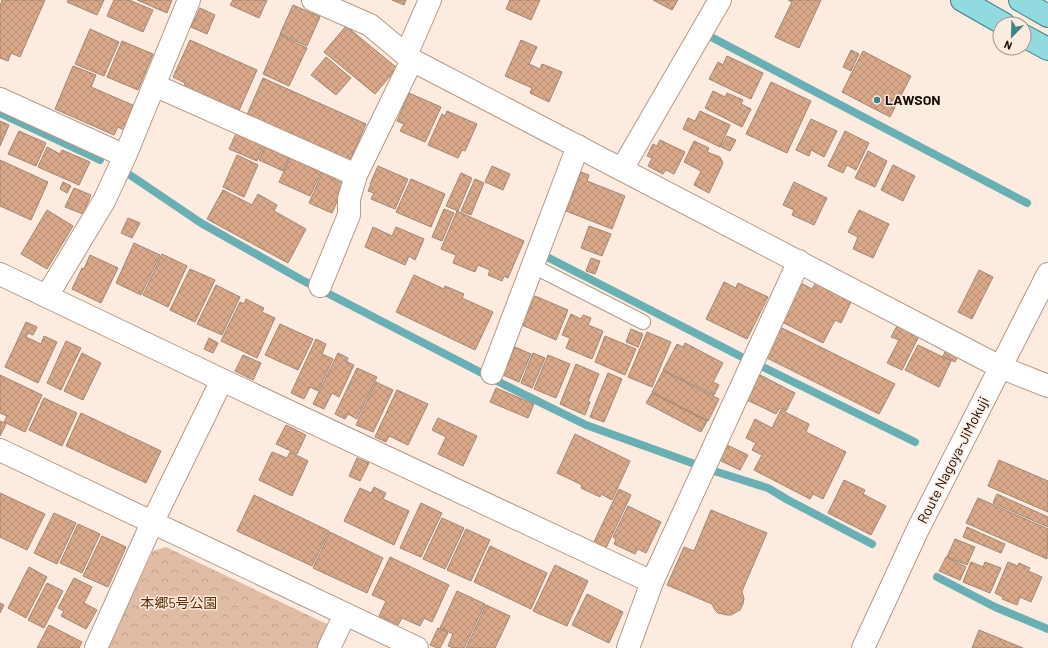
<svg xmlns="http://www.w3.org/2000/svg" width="1048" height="648" font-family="Barlow,'Noto Sans JP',sans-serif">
<defs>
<pattern id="park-crowns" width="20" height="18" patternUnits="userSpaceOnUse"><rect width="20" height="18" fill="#e0bca4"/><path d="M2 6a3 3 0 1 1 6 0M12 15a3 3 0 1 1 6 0" fill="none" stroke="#bfa08c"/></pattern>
<pattern id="building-cross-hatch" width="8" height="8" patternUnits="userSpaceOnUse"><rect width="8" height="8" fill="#d8a888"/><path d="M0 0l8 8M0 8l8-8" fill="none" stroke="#b88f74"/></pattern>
</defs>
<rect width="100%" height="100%" fill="#fdebdf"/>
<path fill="url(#park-crowns)" d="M166 547 331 626 320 648H108L153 551Z"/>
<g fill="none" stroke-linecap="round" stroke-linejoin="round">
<path stroke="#69b0b5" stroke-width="8" d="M713 38 1027 203
M0 113 100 160
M130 175 201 223 302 280 503 384 586 425 692 463
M549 258 740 356
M765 368 915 442
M714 471 768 488 788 500 872 544
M937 577 995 607 1048 629"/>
</g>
<path fill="url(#building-cross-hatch)" stroke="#a08674" d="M2 0H45L20 57 11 53 8 61 0 58V6Z
M68 0H104L97 15 67 2Z
M114 0H129L153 10 143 32 107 16Z
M137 0H172L167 13Z
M233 0H267L259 18 230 5Z
M392 0H406L404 5Z
M510 0H540L531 20 506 9Z
M653 0H678L672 10Z
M788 0H821L799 48 775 37 792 2Z
M293 5 320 17 307 46 280 34Z
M200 8 215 15 207 34 191 27Z
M346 26 397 68 375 94 324 52Z
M90 29 119 42 104 76 75 64Z
M280 35 307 48 289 86 263 74Z
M190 40 257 70 238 113 183 88 185 83 173 77Z
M521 40 537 47 529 64 540 69 542 64 562 72 549 102 530 93 532 88 505 76Z
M122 41 153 54 138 90 107 77Z
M851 50 859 54 851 71 843 67Z
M863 51 911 76 890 117 842 92Z
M727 56 763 73 751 99 709 79 718 62 723 65Z
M326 57 351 78 336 95 311 75Z
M73 66 96 75 91 87 135 106 124 130 118 127 114 135 55 109Z
M263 78 366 124 349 163 246 117Z
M771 82 811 101 787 153 746 134Z
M713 91 725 97 727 93 743 100 741 104 751 109 742 127 705 108Z
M409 93 441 107 425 142 400 131 404 124 397 121Z
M447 111 477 124 465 151 462 150 458 158 428 145 442 114 445 116Z
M700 111 730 125 720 147 683 129 688 118 695 121Z
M811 119 837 131 824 157 811 150 809 156 796 150Z
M0 121 9 125 0 146Z
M238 129 266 141 257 161 229 149Z
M19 131 46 143 36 166 8 154Z
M845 131 869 143 856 170 847 165 843 173 828 166Z
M727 136 736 140 730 151 721 147Z
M660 140 685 152 674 174 666 170 663 174 648 166 652 158 647 156 653 144 657 146Z
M694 141 709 148 707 152 720 157 723 163 709 193 694 185 701 171 684 162Z
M267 142 291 153 283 171 259 160Z
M47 147 60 154 62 150 90 162 79 185 38 167Z
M868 151 887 161 875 187 855 178Z
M293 152 324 166 310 196 279 182Z
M237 155 258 165 244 197 223 187Z
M0 160 48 182 31 220 0 206Z
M893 165 915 176 903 201 881 190Z
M378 166 408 179 395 209 371 199 374 193 368 191 371 184H370Z
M492 166 510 174 503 190 485 182Z
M323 171 337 177 335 180 345 184 332 213 309 203Z
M581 172 589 175 587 181 625 196 612 229 566 211Z
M461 173 472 178 458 211 446 206Z
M411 179 445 194 431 227 396 212Z
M475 179 484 183 471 215 461 211Z
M63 182 71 186 67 193 60 189Z
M794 182 827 198 814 225 792 215 794 210 783 205Z
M74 188 91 195 83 214 65 207Z
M223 190 252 205 258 194 277 205 274 211 306 229 288 263 207 219Z
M444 209 454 213 442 241 432 237Z
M47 210 73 226 47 269 21 254Z
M859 210 889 224 873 258 853 249 858 237 848 232Z
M457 211 524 241 508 278 504 276 502 281 488 275 490 270 478 265 475 272 453 263 456 255 441 249Z
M128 218 140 223 132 238 121 233Z
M589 226 611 234 602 256 581 248Z
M373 227 392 236 396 227 424 239 415 260 409 256 405 265 365 247Z
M134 243 160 255 141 295 116 283Z
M162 254 187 266 168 307 143 295Z
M90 255 118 268 101 303 72 289 82 268 84 269Z
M591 258 600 261 595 274 586 271Z
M190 269 215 280 195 322 170 310Z
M979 270 993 277 972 319 958 312Z
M414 275 444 289 445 286 464 294 462 298 493 312 475 350 396 312Z
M724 282 736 288 738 283 768 297 747 339 706 319Z
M816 282 852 300 841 323 835 320 823 343 782 322 801 283 812 289Z
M216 285 240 297 222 335 197 324Z
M535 296 568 310 556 340 522 325Z
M246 299 264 308 262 312 275 318 257 358 221 341 240 302 244 304Z
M571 314 581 319 583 315 591 318 588 325 603 331 592 359 566 348 570 338 562 335Z
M26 322 37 327 33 335 28 333 26 337 41 344 44 336 57 342 38 383 5 367Z
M280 324 313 339 298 370 265 355Z
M897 326 919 336 902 370 887 363 899 340 891 337Z
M780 327 895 384 879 414 765 357Z
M631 329 643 334 638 347 626 342Z
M647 332 671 342 652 387 628 377Z
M605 336 636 349 625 375 595 362Z
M209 338 218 343 213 353 204 349Z
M316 339 326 344 322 354 333 359 318 391 310 387 304 399 291 393Z
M66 341 81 348 61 390 47 383Z
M685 343 723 363 713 382 719 385 714 395 663 370 677 344 683 347Z
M918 345 951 361 939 387 905 370Z
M515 347 531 354 519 382 503 375Z
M947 348 959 354 955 362 943 356Z
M82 353 101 363 83 400 64 391Z
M338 353 348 358 347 362 354 365 339 397 332 393 324 409 313 404Z
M533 353 545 358 532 388 521 383Z
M243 355 261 363 253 380 235 371Z
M548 355 570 364 556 398 534 389Z
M576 364 599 374 588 401 590 402 585 415 560 404Z
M357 368 377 377 357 419 348 414 345 419 335 414Z
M663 371 719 399 708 421 652 392Z
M608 373 622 379 604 422 590 417Z
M0 375 42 395 25 432 4 422 7 416 0 413Z
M760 375 795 393 786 411 780 408 776 414 747 400Z
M376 382 393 390 373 432 356 425Z
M496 388 534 404 528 418 490 402Z
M397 390 428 404 408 445 389 436 386 442 375 437Z
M652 393 707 421 701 432 646 403Z
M44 398 77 413 62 446 29 430Z
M781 410 809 424 806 432 846 452 823 499 813 494 810 499 754 470 762 455 752 450 756 443 746 438 755 419 772 428Z
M81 413 161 451 146 483 66 446Z
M438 418 477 436 463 466 438 454 446 437 432 430Z
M0 421 6 424 0 436Z
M286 425 306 435 297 454 276 444Z
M575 434 630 461 612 500 601 494 600 497 581 488 582 485 557 473Z
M727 445 748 455 740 470 719 460Z
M272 452 287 458 290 452 308 461 292 496 259 480Z
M357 458 369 463 360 481 349 476Z
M999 460 1048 481V512L988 486Z
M844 480 865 490 863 494 886 506 871 535 828 513Z
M374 487 386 493 383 499 409 511 394 545 344 521 360 488 371 493Z
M619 489 631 495 605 550 593 544Z
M0 493 45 514 27 550 0 537Z
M997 494 1048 517V527L993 503Z
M254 495 329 531 312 566 237 531Z
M978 498 1048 529 1047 559 966 523Z
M421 503 442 513 421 557 400 548Z
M628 506 661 522 646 553 638 549 635 554 614 544 616 539 613 537Z
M711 510 767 533 742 591 744 599 743 604 740 610 731 615H727L718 613 715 610 712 604 667 585 684 547 694 551Z
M54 513 76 523 57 564 34 553Z
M442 518 464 528 445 569 423 559Z
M78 524 100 534 82 573 60 563Z
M967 527 1005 544 1001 553 963 537Z
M466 529 490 540 471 581 447 570Z
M330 532 383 558 367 593 313 568Z
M102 536 126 547 108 587 83 576Z
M955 539 975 547 967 565 947 557Z
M490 546 547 573 531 609 474 582Z
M390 557 449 585 432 622 424 618 420 626 402 618 398 625 379 616 386 601 372 595Z
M946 557 966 567 960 580 939 571Z
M971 562 983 567 985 562 1001 568 990 593 963 582Z
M1008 562 1018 566 1019 563 1030 568 1028 571 1042 577 1031 602 1020 597 1017 605 1002 599 1003 597 995 593Z
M555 565 588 581 567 626 533 611Z
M29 567 47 577 26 618 8 608Z
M74 578 92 587 84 603 97 610 86 629 61 616 64 611 58 608Z
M47 583 63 591 44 628 28 620Z
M457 591 485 604 464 648H453L448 646 453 634 440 628Z
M587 594 623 612 609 643 572 625Z
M0 603 4 605 0 613Z
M486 605 510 616 495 648H466Z
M49 625 82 642 79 648H37Z
M438 628 448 633 440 648H437L430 645Z
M979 630 1023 648H972Z"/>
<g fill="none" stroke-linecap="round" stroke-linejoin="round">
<defs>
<path id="lane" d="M533 266 643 322"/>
<path id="street" d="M313 0 370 25 412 60 1000 367 1048 386
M406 55 430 0
M154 85 356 175
M0 99 125 156
M622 169 720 0
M0 274 222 380 652 582
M320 286 349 215V199L356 175 412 60
M47 296 104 201 125 156 189 0
M492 373 578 146
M0 450 417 648
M96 648 152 523 222 380
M329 648 345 614
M628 648 652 582 799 261"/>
<path id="secondary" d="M863 648 918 529 1048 274"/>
<path id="primary" d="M962 0 1004 24
M1020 0 1048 16
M1024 36 1048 49"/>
</defs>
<use href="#lane" stroke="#b59987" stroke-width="16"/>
<use href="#street" stroke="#b59987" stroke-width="24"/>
<use href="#secondary" stroke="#b59987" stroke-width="24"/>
<use href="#primary" stroke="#368285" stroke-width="24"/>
<use href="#lane" stroke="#fff" stroke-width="14"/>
<use href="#street" stroke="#fff" stroke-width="22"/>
<use href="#secondary" stroke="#fff" stroke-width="22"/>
<use href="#primary" stroke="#91dadf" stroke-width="22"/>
</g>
<circle fill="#3d868b" stroke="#fdebdf" stroke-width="1.5" cx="877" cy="100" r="4"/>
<g text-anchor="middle" stroke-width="3" stroke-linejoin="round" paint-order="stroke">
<g font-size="14" font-weight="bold" fill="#150c06" stroke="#fdebdf" text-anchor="start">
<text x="885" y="105">LAWSON</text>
</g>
<g font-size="14" fill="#150c06" stroke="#fdebdf">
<text transform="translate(953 460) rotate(-63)" y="5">Route Nagoya-JiMokuji</text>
</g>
<g font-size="14" fill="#5c2f08" stroke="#fdebdf">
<text x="179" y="608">本郷5号公園</text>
</g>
</g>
<g transform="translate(1012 36) rotate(203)"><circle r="19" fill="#fdebdf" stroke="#a09288"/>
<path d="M0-3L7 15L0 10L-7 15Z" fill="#3d868b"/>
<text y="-6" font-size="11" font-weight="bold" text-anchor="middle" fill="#150c06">N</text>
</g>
</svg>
